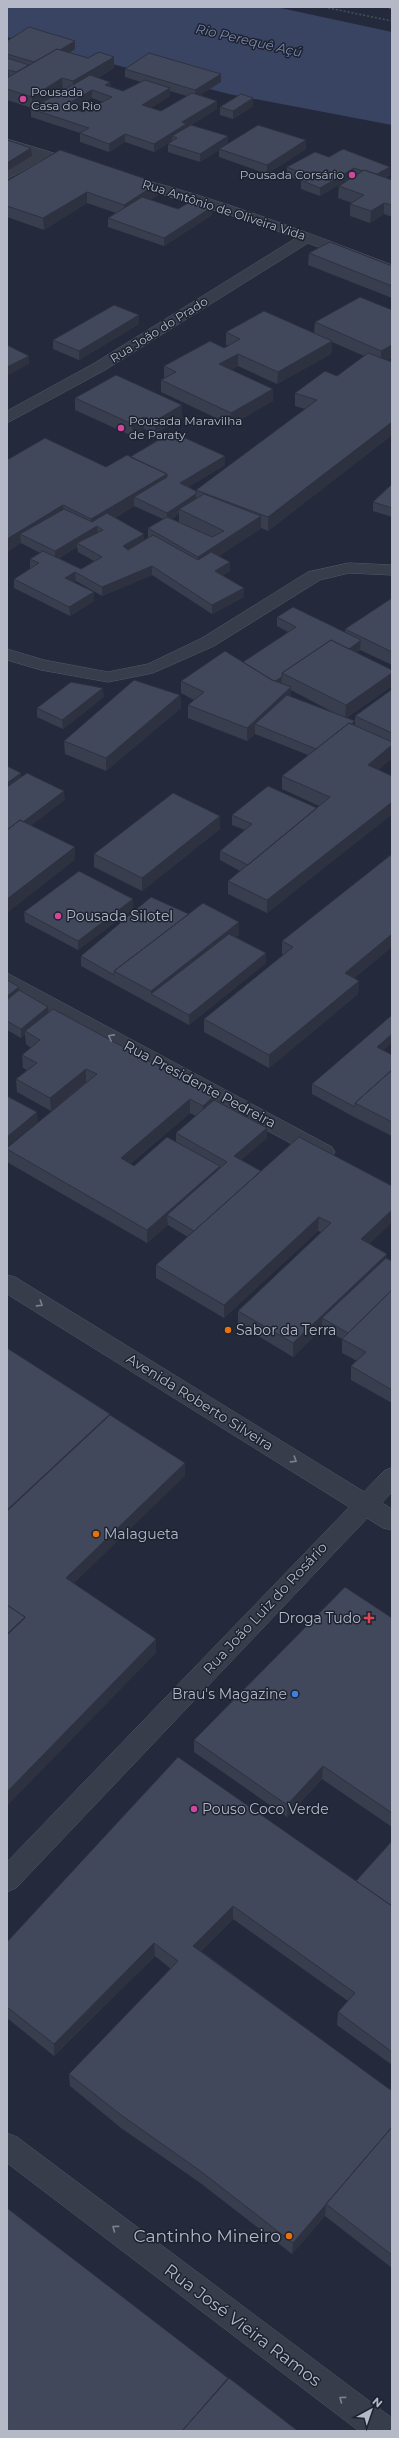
<svg xmlns="http://www.w3.org/2000/svg" width="399" height="2438" font-family="Montserrat,sans-serif">
<rect width="100%" height="100%" fill="#242a3b"/>
<path fill="#394362" d="M7 7H276L392 32V125L229 94 7 37Z"/>
<g fill="none" stroke-linecap="round" stroke-linejoin="round">
<defs>
<path id="minor" d="M7 139 83 162 85 165 78 169 44 159 7 179V169L31 155 7 148Z
M129 176C219 198 306 232 392 265V275L308 243 105 370 7 423V411L93 364 296 238 259 224 124 183 122 180 124 177Z
M349 563 392 565V575L349 573 320 580 214 646 153 673 108 682 41 670 7 660V649L44 660 108 672 148 664 202 638 308 572Z
M7 973 332 1147 335 1152 332 1157 324 1159 316 1157 7 989Z
M392 1468V1492L16 1888 7 1892V1862L384 1471Z"/>
<path id="tertiary" d="M7 1275 15 1277 392 1509V1530L383 1528 7 1294Z
M7 2133 17 2137 392 2418V2431H359L7 2163Z"/>
</defs>
<use href="#minor" stroke="#535866" stroke-width="1"/>
<use href="#tertiary" stroke="#535866" stroke-width="1"/>
<path stroke="#445359" stroke-width="1.5" stroke-dasharray="2 2" stroke-linecap="butt" d="M324 7 392 21
M385 7 392 9"/>
<use href="#minor" fill="#383d4c" fill-rule="evenodd"/>
<use href="#tertiary" fill="#383d4c" fill-rule="evenodd"/>
</g>
<path fill="#383e4e" fill-rule="evenodd" d="M7 41H75V49L69 52 114 68 98 78 110 82 111 87 123 91 141 82 125 77V69L221 74V82L200 95 217 101V109L191 125 228 136V144L306 149 267 174 219 157V150L200 162 168 152V144L172 141 154 152 125 142 109 152 80 142V133L31 117V109L32 108 7 100ZM63 90H64L43 102ZM170 91 187 96 161 111 151 108 170 96ZM92 98 103 102 83 112 73 109Z
M253 106 233 119 220 115V107Z
M329 157 390 175 386 177 392 180V217L384 214 370 223 350 216V204L352 203 338 198 339 186 354 176 320 196 301 189V181L287 176V167Z
M7 181 158 183V195L150 200 178 209 212 207V215L164 246 108 227V218L116 213 87 203 44 230 7 217Z
M309 253 392 266V298L308 265Z
M392 310V357L387 360 392 362V435L268 531 261 528 219 556 230 571 223 575 244 597 212 614 152 575 102 596 76 581 74 582 94 592V601L70 616 14 588V579L31 568H30V559L40 553 21 543 7 552V460L106 467 130 457 225 456V465L188 487 196 491V490L305 409 295 406V393L337 376 364 356 332 342 331 354 277 384 238 366 231 370 273 401 231 425 161 392V380L164 379V366L224 348 228 346 226 345V332L314 334 315 322ZM134 506 163 519 148 528V537L144 540 115 518ZM179 514V522L172 519ZM77 547 78 552 94 561 81 569 59 558Z
M139 324 79 360 53 349V340Z
M75 398 182 418 155 434 144 429 132 436 75 410Z
M392 484V517L373 511V502Z
M392 598V665L360 650 356 652 392 686 346 718 355 725 367 731 355 725V716L392 690V758L378 770 392 776V814L267 913 228 894V881L240 871 220 860V851L245 830 232 825V815L317 808 319 806 282 789V776L308 755 255 734 247 741 188 718V705L194 700 181 693V681L243 662 288 632 277 626V617L345 633V629ZM291 690 338 715 291 697Z
M180 695 181 708 106 771 65 754 64 741Z
M104 697 63 729 37 717V708Z
M220 816V829L142 891 94 867V854Z
M392 854V947L354 978 359 981 358 994 269 1068 204 1032V1019L283 955 282 954V941Z
M133 899V909L78 950 25 922 24 912Z
M189 914 239 922V935L236 937 266 953V963L189 1025 81 966V956Z
M7 980 19 990 48 1007 49 1012 267 1128V1138L241 1160 261 1171 392 1186V1222L369 1244 386 1258 392 1261V1403L351 1380V1366L357 1361 342 1353V1339L322 1328 293 1357 238 1324V1311L321 1232 318 1231 224 1318 156 1278V1265L188 1237 168 1225 147 1243 7 1162V1148L87 1082 51 1111 17 1092 16 1079 27 1070 23 1068 22 1055 31 1048 26 1044 25 1035 21 1038 7 1030ZM190 1113 196 1116 176 1133V1142L134 1166 130 1164Z
M392 1015V1043L383 1050 392 1055V1136L354 1117 312 1094V1084Z
M392 1618V1827L322 1779 287 1817 194 1752V1740Z
M392 1841V2065L337 2025 338 2012 348 2001 233 1919 201 1951 392 2091V2268L325 2216 292 2254 199 2182 121 2128 70 2086 69 2074 171 1969 155 1956 54 2056 7 2018V1942L356 1881Z"/>
<path fill="#2e3240" d="M75 41V49L39 72 38 63Z
M114 57V68L73 93V81Z
M9 70V78L7 79V71Z
M221 74V82L195 98V90Z
M62 78 63 90 32 108V97Z
M110 82 111 90 105 85Z
M170 88V96L142 114V105Z
M92 90V98L64 115V106Z
M253 98V106L233 119V111Z
M217 101V109L172 136V141L154 152V144L182 122Z
M125 134V142L109 152V144Z
M228 136V145L219 149V150L200 162V154Z
M306 140V149L267 174V165Z
M31 148 32 156 7 171V163Z
M390 167V175L374 184 375 176Z
M354 168V176L320 196V188Z
M158 183V195L124 216V205Z
M87 192V203L44 230 43 218Z
M384 203V214L370 223 371 211Z
M212 207V215L164 246V238Z
M139 315V324L79 360V351Z
M332 341 331 354 277 384 278 372Z
M392 345V357L381 363V351Z
M238 354V366L219 377V364Z
M29 356V364L7 376V367Z
M273 389V401L231 425V413Z
M182 405V418L155 434V421Z
M144 417V429L132 436V424Z
M392 422V435L268 531V517Z
M225 456V465L180 492V483Z
M167 474V486L134 497V506L99 527 97 526 98 535 77 543V547L55 560V551L92 529 91 519Z
M196 494V503L179 509V514L167 522V513Z
M63 505 64 518 20 534 21 543 7 552V539Z
M261 516V529L198 569V557Z
M144 534V543L123 555V546Z
M230 562V571L215 580V571Z
M152 566V575L102 596V587Z
M75 572 76 581 65 587V578Z
M244 588V597L212 614V605Z
M94 592V601L70 616 69 607Z
M361 640 360 649 345 660V651Z
M392 673V686L345 718 346 705Z
M282 677 281 686 271 684Z
M291 687V700L255 724V734L247 741V728Z
M103 688 104 697 63 729 62 720Z
M180 695 181 708 106 771V758Z
M392 745V758L368 778V765Z
M21 773 22 786 7 797V783Z
M64 791 65 800 7 844V834Z
M392 802V814L267 913V900Z
M220 816V829L142 891V878Z
M75 847V860L7 913V899Z
M133 899V909L78 950V941Z
M239 922V935L158 998 151 994V991Z
M392 934V947L344 986 345 973Z
M266 953V963L189 1025V1015Z
M359 981 358 994 269 1068V1055Z
M19 987 20 1000 7 1010V996Z
M48 1007 49 1016 25 1031V1035L21 1038V1029Z
M392 1034V1043L376 1056 377 1047Z
M86 1069V1082L51 1111 50 1098Z
M214 1096V1110L203 1119V1106Z
M190 1099V1113L121 1171V1158Z
M37 1112 38 1122 7 1147V1137Z
M267 1128V1138L234 1166V1156Z
M220 1166V1179L167 1215 168 1225 147 1243V1230Z
M392 1210V1222L360 1253 361 1239Z
M319 1217 318 1231 224 1318V1305Z
M387 1254 386 1268 322 1318V1328L293 1357V1343Z
M110 1414 111 1428 7 1525V1510Z
M185 1463V1476L66 1591V1578Z
M156 1639V1653L7 1806V1792Z
M323 1766 322 1779 287 1817V1805Z
M233 1906V1919L194 1958 193 1946Z
M154 1943 155 1956 54 2056V2044Z
M326 2204 325 2216 292 2254 293 2243Z"/>
<path fill="#41485b" stroke="#2e3240" fill-rule="evenodd" d="M29 27 75 41 60 50 57 49 34 62 7 54V41Z
M57 49 88 58 99 52 114 57 73 81 62 78 32 97 7 89V78Z
M149 53 221 74 195 90 125 69Z
M7 58 29 65 16 72 9 70 7 71Z
M90 75 110 82 105 85 123 91 145 80 170 88 142 105 161 111 192 93 217 101 182 122 186 124 154 144 125 134 109 144 80 133 89 128 31 109ZM92 90 112 97 83 112 64 106Z
M241 94 253 98 233 111 220 107Z
M191 125 228 136 200 154 168 144 177 138 172 136Z
M258 125 306 140 267 165 219 149Z
M7 140 31 148 7 163Z
M343 149 390 167 377 174 364 170 363 171 354 168 320 188 301 180 309 176 287 167 315 152 329 157Z
M60 150 158 183 124 205 87 192 43 218 7 206V181Z
M364 170 392 180V205L384 203 371 211 350 204 364 195 339 186Z
M142 197 178 209 193 200 212 207 164 238 108 218Z
M330 242 392 266V286L309 253Z
M360 297 392 310V345L381 351 315 322Z
M114 305 139 315 79 351 53 340Z
M264 311 332 341 278 372 238 354 219 364 273 389 231 413 161 380 176 372 164 366 210 341 224 348 240 339 226 332Z
M7 345 29 356 7 367Z
M368 353 392 362V422L268 517 196 490 317 400 295 393 325 371 337 376Z
M116 375 182 405 155 421 144 417 132 424 75 398Z
M172 432 225 456 180 483 196 491V494L167 513 134 497 167 477V474L130 457Z
M45 438 106 467 127 455 167 474 91 519 63 505 7 539V460Z
M392 484V508L373 502Z
M204 494 261 516 198 557 148 528 167 517 212 537 224 531 179 509Z
M64 509 92 522 107 513 144 534 123 546 128 550 153 535 198 560 211 552 230 562 215 571 244 588 212 605 152 566 102 587 75 572 65 578 94 592 69 607 14 579 39 563 30 559 43 551 81 569 102 557 77 543 103 530 97 526 55 551 20 534Z
M392 598V652L345 629Z
M293 607 361 640 349 649 331 640 282 673V677L275 681 272 680 243 662 296 627 277 617Z
M331 640 392 670V673L346 705 282 673Z
M225 651 272 680 291 687 247 728 188 705 204 692 181 681Z
M134 680 180 695 106 758 64 741Z
M71 682 103 688 62 720 37 708Z
M391 690H392V733L355 716Z
M287 695 355 721 351 724 349 723 316 749 255 724Z
M349 723 392 742V745L368 765 392 776V802L267 900 228 881 330 797 282 776Z
M7 766 21 773 7 783Z
M27 773 64 791 23 822 20 820 7 830V787Z
M268 786 317 808 248 865 220 851 252 824 232 815Z
M173 793 220 816 142 878 94 854Z
M20 820 75 847 7 899V830Z
M392 854V934L345 973 359 981 269 1055 204 1019 293 947 282 941Z
M79 871 133 899 78 941 24 912Z
M151 897 189 914 114 971V975L81 956Z
M203 903 239 922 151 991 114 971Z
M229 934 266 953 189 1015 151 994Z
M7 980 19 987 7 996Z
M19 990 48 1007 21 1029 7 1021V1000Z
M53 1009 214 1096 203 1106 190 1099 121 1158 134 1166 167 1137 220 1166 147 1230 7 1149V1148L97 1074 86 1069 50 1098 16 1079 37 1063 22 1055 40 1040 25 1031Z
M392 1015V1034L377 1047 392 1055V1070L355 1103V1107L312 1084Z
M392 1070V1122L355 1103Z
M7 1096 37 1112 7 1137Z
M214 1100 267 1128 234 1156 261 1171 194 1231 167 1215 227 1162 176 1133Z
M299 1137 392 1186V1210L361 1239 387 1254 293 1343 238 1311 331 1223 319 1217 224 1305 156 1265Z
M386 1258 392 1261V1290L348 1333 322 1318Z
M392 1290V1390L351 1366 366 1352 342 1339Z
M7 1348 110 1414 7 1510Z
M110 1415 185 1463 66 1578 156 1639 7 1792V1635L25 1618V1617L7 1605V1511Z
M345 1587 392 1618V1813L323 1766 287 1805 194 1740Z
M7 1605 25 1617 7 1634Z
M178 1757 392 1906V2052L338 2012 355 1993 233 1906 193 1946 392 2091V2127L293 2243 199 2170 121 2115 69 2074 178 1961 154 1943 54 2044 7 2007V1942Z
M392 1841V1906L356 1881Z
M392 2127V2255L326 2204Z
M7 2208 228 2378 182 2431H7Z
M229 2378 298 2431H182Z"/>
<defs><path id="oneway-chevron" d="M-2-3.5L2.5 0L-2 3.5" fill="none" stroke-width="1.6" stroke-linecap="round" stroke-linejoin="round"/></defs>
<g stroke="#7c8190">
<use href="#oneway-chevron" transform="translate(111 1037) rotate(-152)"/>
<use href="#oneway-chevron" transform="translate(40 1304) rotate(32)"/>
<use href="#oneway-chevron" transform="translate(294 1460) rotate(32)"/>
<use href="#oneway-chevron" transform="translate(115 2228) rotate(-143)"/>
<use href="#oneway-chevron" transform="translate(342 2399) rotate(-143)"/>
</g>
<g fill="#d1479c" stroke="#1d2230" stroke-width="1.5">
<circle cx="23" cy="99" r="4"/>
<circle cx="352" cy="175" r="4"/>
<circle cx="121" cy="428" r="4"/>
<circle cx="58" cy="916" r="4"/>
<circle cx="194" cy="1809" r="4"/>
</g>
<g fill="#e8710a" stroke="#1d2230" stroke-width="1.5">
<circle cx="228" cy="1330" r="4"/>
<circle cx="96" cy="1534" r="4"/>
<circle cx="289" cy="2236" r="4"/>
</g>
<path fill="#e0444e" stroke="#1d2230" stroke-width="1.5" d="M367 1612h4v4h4v4h-4v4h-4v-4h-4v-4h4z"/>
<circle fill="#3f7fe0" stroke="#1d2230" stroke-width="1.5" cx="295" cy="1694" r="4"/>
<g text-anchor="middle" stroke-width="3" stroke-linejoin="round" paint-order="stroke">
<g font-size="12" fill="#b4b8c7" stroke="#1d2230" text-anchor="start">
<text x="31" y="96">Pousada<tspan x="31" dy="14">Casa do Rio</tspan></text>
<text x="344" y="179" text-anchor="end">Pousada Corsário</text>
<text x="129" y="425">Pousada Maravilha<tspan x="129" dy="14">de Paraty</tspan></text>
</g>
<g font-size="12" fill="#b4b8c7" stroke="#1d2230">
<text transform="translate(224 210) rotate(18)" y="4">Rua Antônio de Oliveira Vida</text>
<text transform="translate(159 330) rotate(-32)" y="4">Rua João do Prado</text>
</g>
<g font-size="13" font-style="italic" fill="#7c89ad" stroke="#1d2230">
<text transform="translate(249 40) rotate(13)" y="5">Rio Perequê Açú</text>
</g>
<g font-size="14" fill="#b4b8c7" stroke="#1d2230" text-anchor="start">
<text x="66" y="921">Pousada Silotel</text>
<text x="236" y="1335">Sabor da Terra</text>
<text x="104" y="1539">Malagueta</text>
<text x="361" y="1623" text-anchor="end">Droga Tudo</text>
<text x="287" y="1699" text-anchor="end">Brau's Magazine</text>
<text x="202" y="1814">Pouso Coco Verde</text>
</g>
<g font-size="14" fill="#b4b8c7" stroke="#1d2230">
<text transform="translate(200 1084) rotate(28)" y="5">Rua Presidente Pedreira</text>
<text transform="translate(200 1402) rotate(32)" y="5">Avenida Roberto Silveira</text>
<text transform="translate(265 1608) rotate(-47)" y="5">Rua João Luiz do Rosário</text>
</g>
<g font-size="17" fill="#b4b8c7" stroke="#1d2230" text-anchor="end">
<text x="281" y="2242">Cantinho Mineiro</text>
</g>
<g font-size="17" fill="#b4b8c7" stroke="#1d2230">
<text transform="translate(243 2325) rotate(37)" y="6">Rua José Vieira Ramos</text>
</g>
</g>
<rect width="399" height="2438" fill="none" stroke="#b4b8c7" stroke-width="16"/>
<g transform="translate(371 2410) rotate(40)" stroke="#1d2230" stroke-width="3" paint-order="stroke">
<path d="M0-3L7 15L0 10L-7 15Z" fill="#b4b8c7"/>
<text y="-6" font-size="11" font-weight="bold" text-anchor="middle" fill="#b4b8c7">N</text>
</g>
</svg>
